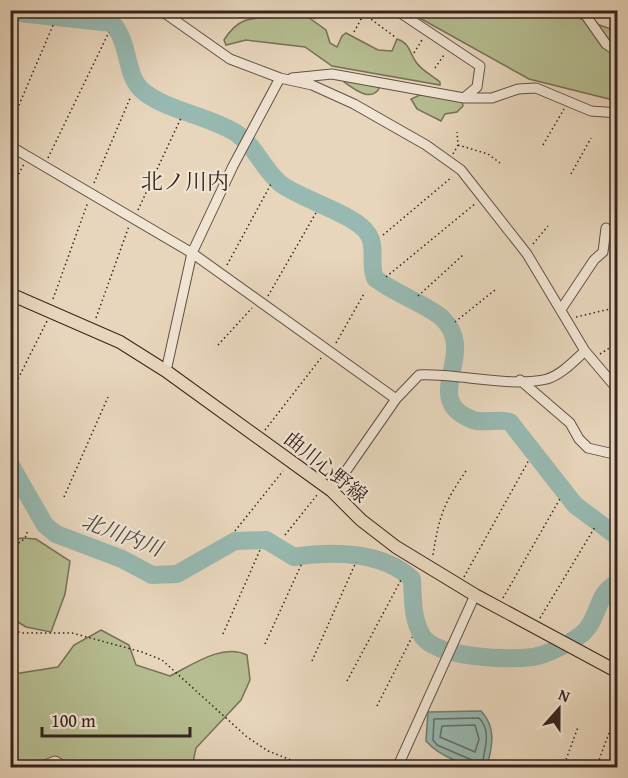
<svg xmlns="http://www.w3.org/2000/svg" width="628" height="778" font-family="'Gentium Book Plus','Noto Serif JP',serif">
<rect width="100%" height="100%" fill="#e8d6bc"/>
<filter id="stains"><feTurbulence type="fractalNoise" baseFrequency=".00333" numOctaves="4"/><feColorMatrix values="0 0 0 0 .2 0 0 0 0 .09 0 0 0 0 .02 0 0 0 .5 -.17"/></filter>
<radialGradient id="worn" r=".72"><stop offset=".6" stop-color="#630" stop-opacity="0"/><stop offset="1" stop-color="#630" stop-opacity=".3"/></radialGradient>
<path fill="#b6be91" stroke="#767158" stroke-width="1.5" d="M407 11H558L617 31V101L529 79Z
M301 12 326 30 330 43 337 47 342 36 346 33 378 50 392 51 397 39C410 43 409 52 416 62 421 70 433 76 440 82V85L332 66 305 47 246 40 226 45 224 40C246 4 270 26 301 12Z
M344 72 377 78 380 87C372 103 355 90 344 82Z
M422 94 462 101 463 106 457 112 445 114 441 121 417 109 411 99Z
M22 538 36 539 70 561 65 594 51 632 26 627 11 618V540Z
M101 630 129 645 136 665 170 676C192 665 222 643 247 655L250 680 241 700 196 748 193 762 199 767 11 768V673L14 674 58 667 74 645Z"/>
<path fill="#97b9b1" stroke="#707d76" stroke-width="1.5" d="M481 711C497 728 492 746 487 767 468 768 439 756 426 741L428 712Z"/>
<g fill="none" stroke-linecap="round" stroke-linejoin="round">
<path stroke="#666e68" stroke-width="1.5" d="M475 725 479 739 475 752 440 737 442 726Z
M475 768 472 760 437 745 433 740 434 719 479 718C493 732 483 751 482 768"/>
<path stroke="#707d76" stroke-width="3" d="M10 489 26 490"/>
<path stroke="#97b9b1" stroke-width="18" d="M10 12 112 23C131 43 124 77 144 92 170 112 207 115 236 133 256 146 263 170 281 184 302 200 356 214 368 234 377 247 369 264 375 278 393 293 428 305 442 318 480 354 418 399 473 420 484 424 498 418 510 422L575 505 618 537
M10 464 45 525 56 534 122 559 152 575 177 574 235 541 266 540 294 557C332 551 382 551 412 579 413 599 412 620 423 637 438 658 509 660 533 657 546 655 578 640 586 630 601 612 595 596 618 582"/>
<defs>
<path id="minor" d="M156 10 166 14 230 59 280 78 312 85 354 104 426 145 461 170 527 254 585 351 618 390
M396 10 480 66 477 87 465 97
M582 10 606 44 618 52
M292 78 332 74 464 98H492L518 89 536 88 591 111 618 113
M10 146 192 253 396 399
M562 308 594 260 603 252 606 228
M166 371 192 253 233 166 280 78
M520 380 570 423 579 439 588 448 618 455
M332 491 396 399 419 375C457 373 511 388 547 379 561 375 574 361 585 351
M38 768 55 761 67 768
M397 768 475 595"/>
<path id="major" d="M10 294 120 342 166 371 332 491 361 520 396 547 475 595 618 672"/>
</defs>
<use href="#minor" stroke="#625046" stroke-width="11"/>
<use href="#major" stroke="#36241e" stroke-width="14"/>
<path stroke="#36241e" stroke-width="1.5" stroke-dasharray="1.5 3" stroke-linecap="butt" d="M364 14 395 37
M243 16 246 10
M314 19 316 10
M354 32 366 10
M414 53 422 40
M435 68 444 55
M10 126 54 23
M458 145 488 154 500 163
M543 145 564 109
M453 154 458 145 457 132
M48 158 109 32
M571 174 591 138
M94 183 131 96
M10 190 24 164
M614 202 618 172
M138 210 181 118
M383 235 452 177
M533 244 548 226
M227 265 271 184
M386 277 476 203
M268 296 317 211
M418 296 463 255
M53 299 88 202
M576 317 610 309
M96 318 129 226
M455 322 495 290
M336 343 365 292
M218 345 252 308
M600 354 614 345
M10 395 47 321
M265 430 321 358
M64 497 108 397
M235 531 283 471
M285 535 317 495
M10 546 21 542 27 535V531
M433 555C439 517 443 504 466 471
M464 577 529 460
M503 598 561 497
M540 618 595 527
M10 628 21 633H72L142 652 162 660 247 737 268 751 312 768
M223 634 260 550
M265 644 302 563
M312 661 356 562
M347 681 401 580
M377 706 412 637
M611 728 618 730
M563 768 578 727
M596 768 609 733"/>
<use href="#minor" stroke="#f0e4d3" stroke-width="9"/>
<use href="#major" stroke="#e8d6bc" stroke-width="12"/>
</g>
<g text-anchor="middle" stroke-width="4.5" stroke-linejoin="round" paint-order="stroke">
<g font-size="20" fill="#36241e" stroke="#f0e4d3">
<text transform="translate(326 467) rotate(39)" y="7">曲川心野線</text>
</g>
<g font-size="21" font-style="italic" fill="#4e4943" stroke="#f0e4d3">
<text transform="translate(122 535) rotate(21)" y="7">北川内川</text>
</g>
<g font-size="22" fill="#36241e" stroke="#f0e4d3">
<text x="185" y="189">北ノ川内</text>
</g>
</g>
<rect width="628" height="778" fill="none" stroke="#e8d6bc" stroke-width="36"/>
<rect x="12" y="12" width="604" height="754" fill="none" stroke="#36241e" stroke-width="3"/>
<rect x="18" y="18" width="592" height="742" fill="none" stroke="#36241e" stroke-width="1.5"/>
<g transform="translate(559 709) rotate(21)" stroke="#f0e4d3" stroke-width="4.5" paint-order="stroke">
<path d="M0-4.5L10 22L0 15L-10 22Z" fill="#36241e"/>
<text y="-9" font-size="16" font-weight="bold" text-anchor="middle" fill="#36241e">N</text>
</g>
<path d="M42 727v9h148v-9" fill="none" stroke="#36241e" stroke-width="3"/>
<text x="51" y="727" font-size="18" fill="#36241e" stroke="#f0e4d3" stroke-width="4.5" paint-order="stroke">100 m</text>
<rect width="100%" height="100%" filter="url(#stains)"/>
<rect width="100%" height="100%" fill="url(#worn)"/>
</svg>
